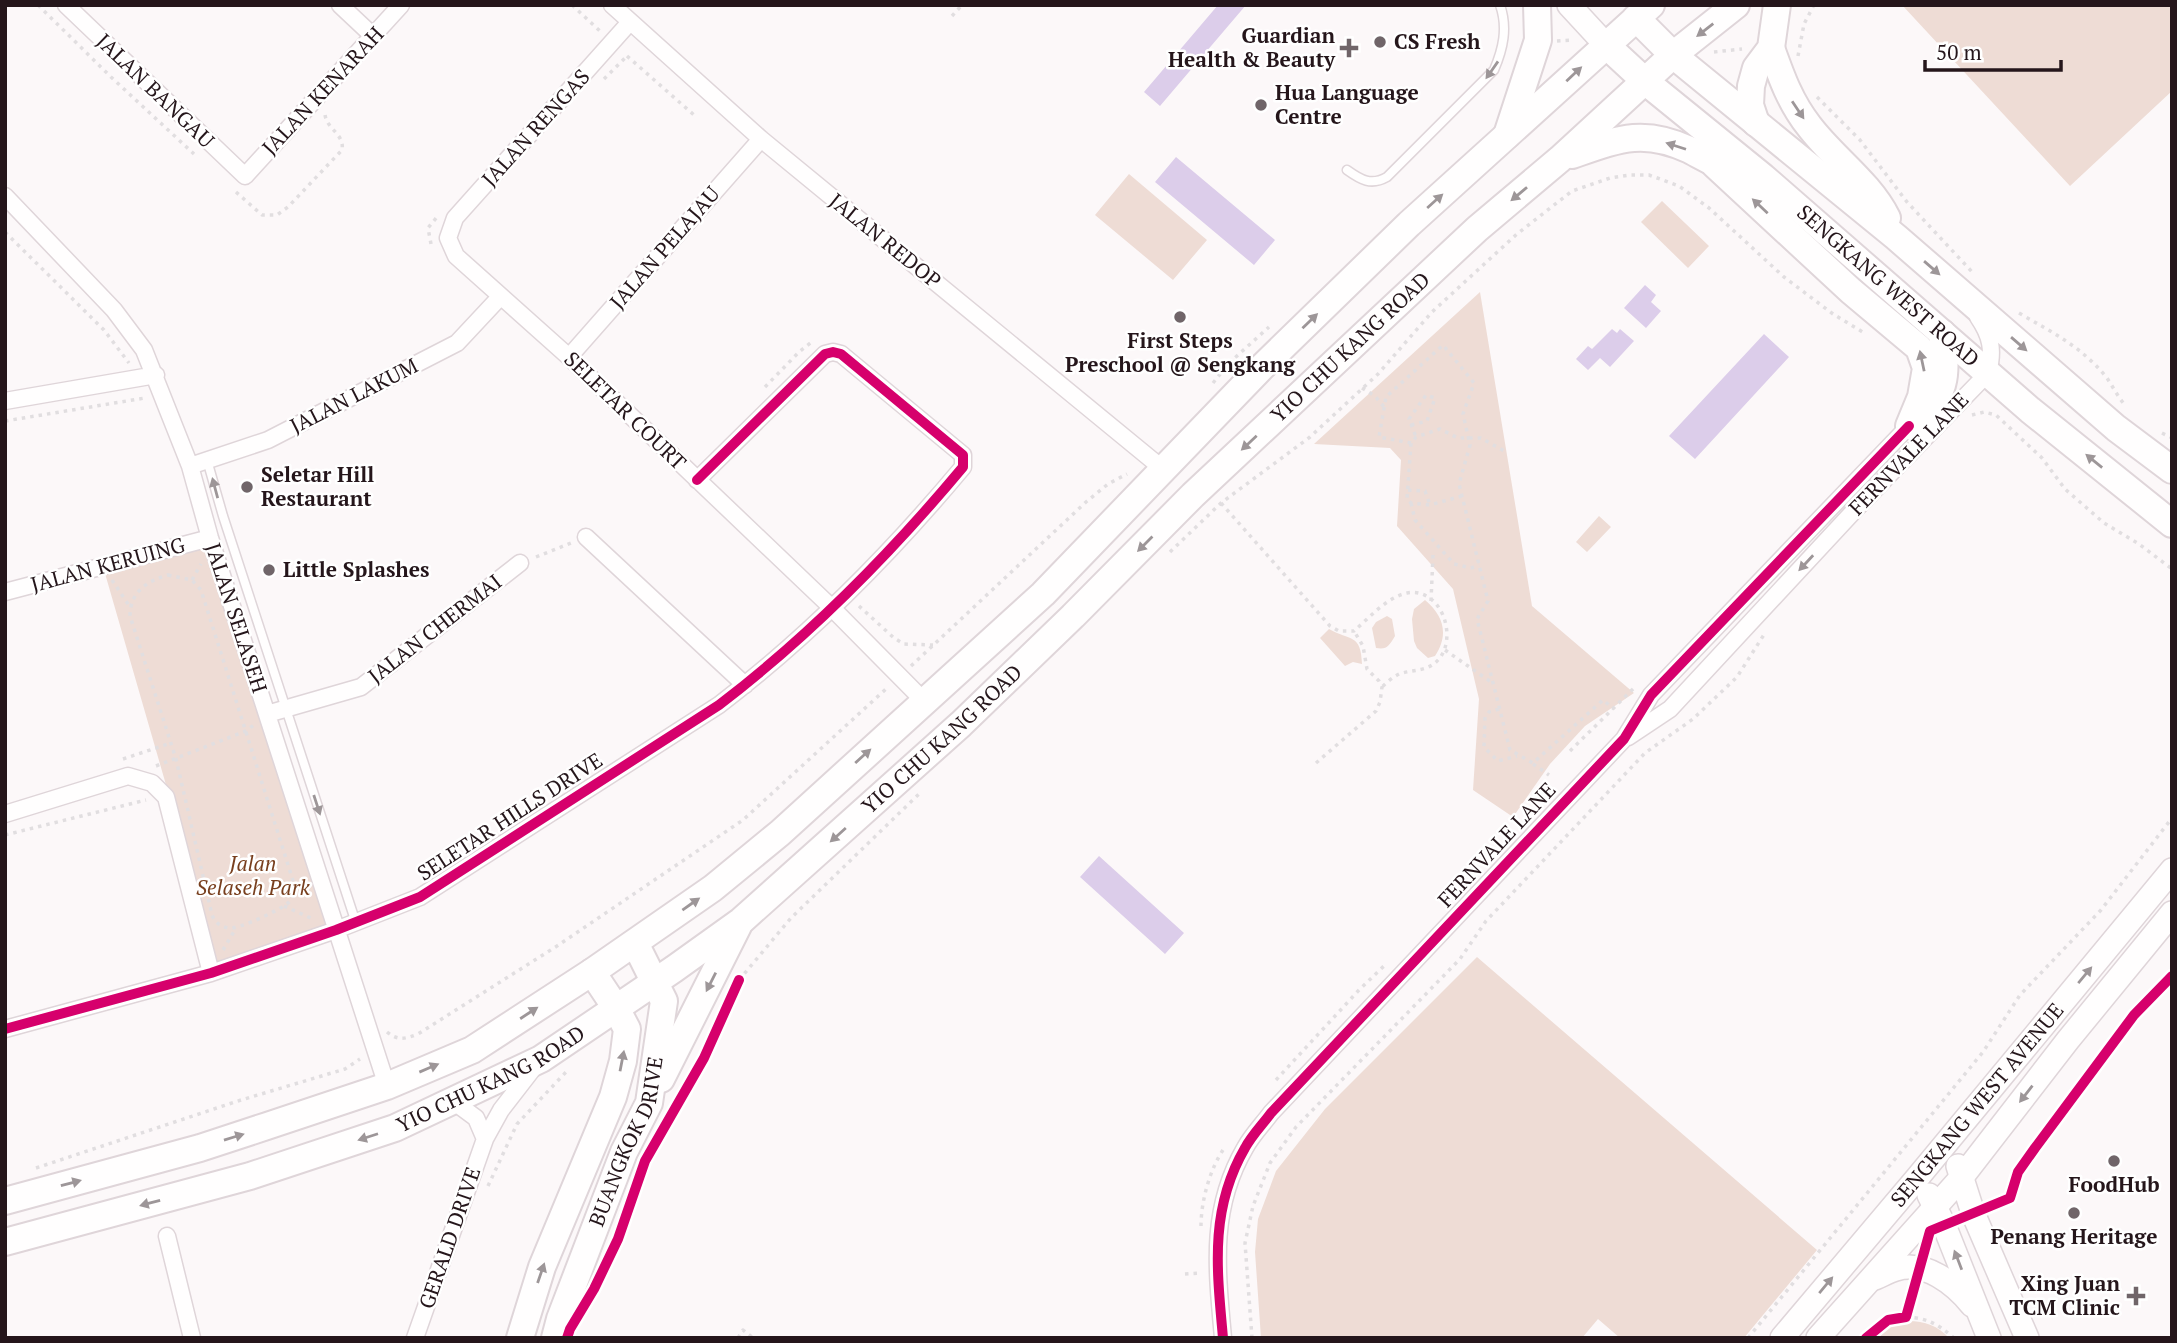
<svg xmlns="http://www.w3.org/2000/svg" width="2177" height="1343" font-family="'PT Serif',serif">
<rect width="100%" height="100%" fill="#fcf8f9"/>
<path fill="#eedcd5" d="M1902 5H2172V91L2070 186Z
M1129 174 1207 240 1173 280 1095 215Z
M1662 201 1709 246 1688 268 1641 222Z
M1480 292 1532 606 1634 693 1585 726 1550 764 1513 817 1473 790 1479 699 1453 589 1397 526 1401 460 1390 448 1314 444Z
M1599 516 1611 527 1587 552 1576 542Z
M206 544 331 927 218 965 104 570Z
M1425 600C1444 616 1449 635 1435 656L1428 658 1417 648 1414 641 1412 619 1414 609Z
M1387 616 1392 619 1395 636C1389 646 1387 650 1376 648L1372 628 1376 622Z
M1329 629C1350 641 1361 633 1362 664L1353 662 1345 666 1320 638Z
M1477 957 1817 1250 1744 1338H1620L1598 1319 1582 1338H1261L1255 1252 1258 1219 1276 1171 1325 1109Z
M1908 1321C1925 1321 1938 1326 1949 1338H1874L1894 1325Z"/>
<path fill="#dccdea" d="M1218 5H1246L1160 106 1144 92Z
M1176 157 1275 240 1254 265 1155 182Z
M1645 285 1656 295 1651 302 1661 311 1646 328 1624 308Z
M1612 329 1617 333 1620 329 1634 341 1610 367 1600 358 1588 370 1576 359 1588 346 1592 349Z
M1764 334 1789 357 1695 459 1669 436Z
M1099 856 1184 933 1165 954 1080 877Z"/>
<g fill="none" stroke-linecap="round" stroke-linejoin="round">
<defs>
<path id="lane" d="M1347 170C1361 180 1371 186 1387 177L1494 70C1503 49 1508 28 1500 5
M207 460 223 516 356 923"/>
<path id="street" d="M66 5 245 176 401 5
M340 5 373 36
M612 5 761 139 1163 469
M630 22 455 218 448 238 456 256 569 357 831 607 924 701
M5 196 114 310 144 350 190 466 210 538 387 1086
M569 357 761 139
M5 401 156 375
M190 466 268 440 457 343 500 297
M586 537 745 685
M5 592 210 538
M267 714 361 687 520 563
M1628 737 1670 709 1853 512 1988 373C1994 350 1991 336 1978 317
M5 814 128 776 152 783 166 797 211 973
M5 1029 211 973 336 930 420 897 719 705C808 637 892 552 963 467V455L841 354 833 352 825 354 697 480
M453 1101 476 1118 485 1139
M167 1236 192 1338
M415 1338 485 1139 501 1110 535 1066
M1223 1338C1217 1270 1209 1210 1245 1148 1252 1135 1263 1124 1271 1113L1624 739 1651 695 1909 426"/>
<g id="secondary">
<path d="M1569 5 1606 45"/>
<path d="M1958 1166 1973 1213 2027 1338"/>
<path d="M1929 1195 1944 1225 1989 1338"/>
<path d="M1875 1278C1882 1275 1889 1271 1896 1269 1925 1260 1955 1284 1972 1305"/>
<path id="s1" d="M1782 1338 1918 1177 2172 870"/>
<path d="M1818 1338 1962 1177 2068 1040 2172 913"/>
</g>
<g id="primary">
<path d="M1636 18 1673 55 1896 237 2116 428 2172 470"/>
<path id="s2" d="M1606 45 1646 82 1763 177 2030 410 2172 524"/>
<path d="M1771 48C1781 76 1790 102 1809 126 1833 158 1869 182 1887 218"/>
<path d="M1756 123 1750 105 1751 86 1756 68 1771 48 1777 5"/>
<path d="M1507 135 1538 40 1537 5"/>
<path d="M1572 155C1618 139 1643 128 1690 150 1704 157 1715 165 1731 169"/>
<path d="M1715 165 1851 291 1919 348 1926 368 1921 397 1909 426"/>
<path d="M1920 417C1949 392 1946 369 1942 333"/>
<path d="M661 1079 738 926"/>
<path d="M5 1201 200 1148 267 1126 387 1086 472 1050 592 972 713 888 780 833 1043 594 1261 368 1409 224 1651 5"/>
<path id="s3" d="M5 1242 250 1176 395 1128 541 1059 674 969 741 921 961 724 1073 616 1193 495 1477 229 1560 159 1673 55 1736 5"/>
<path d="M520 1338 542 1267 613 1097 623 1061 627 1029 616 1008 592 972"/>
<path id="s4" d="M555 1338 560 1319 624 1152 649 1103 664 1001 635 943"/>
</g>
</defs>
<use href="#lane" stroke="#dfd5d9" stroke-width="11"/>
<use href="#street" stroke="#dfd5d9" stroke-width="19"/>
<use href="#secondary" stroke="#dfd5d9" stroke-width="26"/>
<use href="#primary" stroke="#dfd5d9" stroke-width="30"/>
<path stroke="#e1dee0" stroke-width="3.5" stroke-dasharray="3.5 5" stroke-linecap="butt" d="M38 5 111 77 194 154
M572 5 601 32
M952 16 962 5
M1557 41 1574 40
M1714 52 1742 49
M627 56 694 115
M1798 56 1804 24 1814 5
M604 79 627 56
M1817 97 1860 140 1907 202 1974 274
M236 192 262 215H277L288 207 342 150C345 134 326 129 325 114
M5 232 104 330 129 363
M431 244 428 228 437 217
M2019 313C2053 333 2081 346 2107 378 2113 387 2118 397 2125 405
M1213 383 1228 364 1269 327
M765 387 799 352 813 341
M1362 388 1375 396 1384 407
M1972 415 1984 412 1996 415 2042 458 2065 489 2104 523 2139 544 2172 569
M5 421 145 398
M1411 425 1427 421 1435 398 1426 395 1409 419 1416 437
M2162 433 2172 438
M1411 443 1379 437 1386 397 1443 345 1474 383 1463 414 1470 445 1459 484 1488 601 1477 619 1510 750 1533 763 1603 700 1614 709
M1408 490 1425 491 1430 505
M1462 496 1430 505 1411 503 1407 499 1411 443 1416 437 1440 429 1458 438H1481L1506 452
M1221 503 1330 626 1339 631H1354C1369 618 1387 597 1407 593 1441 587 1458 636 1439 659 1428 672 1414 669 1399 674 1393 677 1387 682 1382 687
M1411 503 1415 520 1454 564 1471 568 1479 565
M1170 552 1221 503 1310 437 1378 374 1432 312 1517 234 1572 191 1610 178 1630 175H1649L1679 186 1709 208 1784 277 1833 314 1866 334
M536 557 571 543
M168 575 192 580 201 590 295 887C294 892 293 898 289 902 283 909 237 930 229 928 220 927 215 922 212 915L176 759 130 616C130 592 147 581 168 575Z
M112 580 130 607
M192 580 201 564
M1431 601 1433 555
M859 606 894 638 904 644 933 645
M1445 650 1491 682
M911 666 1086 502 1108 484 1127 474
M1499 709 1489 712 1485 717 1484 747 1498 761 1517 756
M1570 751 1636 686
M123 759 171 743
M1316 763 1376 711 1380 702 1382 687 1379 681 1367 669 1363 646 1354 631
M1533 764 1549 775
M156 766 246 731 255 724
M5 835 146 800
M284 906 315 920
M223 950 236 928
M739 980 791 918 920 793
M387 1032C398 1041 405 1039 418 1034L557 946 743 820 887 688
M1276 1080 1359 990 1386 964
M36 1168 241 1100 345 1069 360 1059
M488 1186 517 1124 567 1071
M1201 1226C1201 1201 1210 1168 1225 1147
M1185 1274 1201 1273
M1906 1317C1927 1318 1938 1324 1954 1338
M738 1338 743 1330 753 1338
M1252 1338 1245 1243 1253 1206 1270 1163 1296 1127 1460 959 1486 921 1645 753 1693 719 1737 677 1765 633
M1748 1338 1983 1052 2020 995 2101 910 2172 818"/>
<use href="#lane" stroke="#fffefe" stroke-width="8"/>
<use href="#street" stroke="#fffefe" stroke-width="16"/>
<use href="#secondary" stroke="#fffefe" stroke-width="23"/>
<use href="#primary" stroke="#fffefe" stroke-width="26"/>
<defs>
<path id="cycleway" d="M5 1029 211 973 336 930 420 897 719 705C808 637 892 552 963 467V455L841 354 833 352 825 354 697 480
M567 1338 570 1329 594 1289 618 1239 645 1161 704 1058 739 980
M1223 1338C1217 1270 1209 1210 1245 1148 1252 1135 1263 1124 1271 1113L1624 739 1651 695 1909 426
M1866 1338 1888 1320 1906 1317 1930 1231 2010 1198 2018 1172 2035 1148 2134 1015 2172 976"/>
</defs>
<use href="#cycleway" stroke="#fff" stroke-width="15"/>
<use href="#cycleway" stroke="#d6006c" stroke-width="10"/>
</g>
<defs><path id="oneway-solid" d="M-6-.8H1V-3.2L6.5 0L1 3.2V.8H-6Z" transform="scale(1.75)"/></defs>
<g fill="#9d9698">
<use href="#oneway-solid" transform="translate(1705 30) rotate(142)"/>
<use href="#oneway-solid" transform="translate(1492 70) rotate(125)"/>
<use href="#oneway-solid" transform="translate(1574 74) rotate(-43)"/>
<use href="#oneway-solid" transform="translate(1798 110) rotate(56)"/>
<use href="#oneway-solid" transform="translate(1676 146) rotate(-162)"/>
<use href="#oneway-solid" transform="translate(1519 194) rotate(140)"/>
<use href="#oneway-solid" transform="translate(1435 201) rotate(-42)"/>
<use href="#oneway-solid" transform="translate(1760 206) rotate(-137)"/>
<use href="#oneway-solid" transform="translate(1932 268) rotate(41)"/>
<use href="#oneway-solid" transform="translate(1310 321) rotate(-44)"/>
<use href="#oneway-solid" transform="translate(2019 344) rotate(41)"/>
<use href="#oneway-solid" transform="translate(1922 361) rotate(-102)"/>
<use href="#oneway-solid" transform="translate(1249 443) rotate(137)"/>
<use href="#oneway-solid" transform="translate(2094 461) rotate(-141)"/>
<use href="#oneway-solid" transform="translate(215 488) rotate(-105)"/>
<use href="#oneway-solid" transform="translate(1145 544) rotate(135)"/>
<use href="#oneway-solid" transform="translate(1806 563) rotate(133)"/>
<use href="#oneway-solid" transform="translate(863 756) rotate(-42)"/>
<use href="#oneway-solid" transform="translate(317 805) rotate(72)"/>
<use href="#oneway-solid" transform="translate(838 835) rotate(138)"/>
<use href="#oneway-solid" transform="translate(691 904) rotate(-35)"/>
<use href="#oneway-solid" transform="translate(2085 975) rotate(-50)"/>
<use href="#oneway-solid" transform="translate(711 982) rotate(117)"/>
<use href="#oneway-solid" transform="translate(529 1013) rotate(-33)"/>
<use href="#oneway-solid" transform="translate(622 1061) rotate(-79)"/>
<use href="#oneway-solid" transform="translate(429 1068) rotate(-23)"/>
<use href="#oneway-solid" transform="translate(2026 1094) rotate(128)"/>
<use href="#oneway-solid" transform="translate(234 1137) rotate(-17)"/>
<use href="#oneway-solid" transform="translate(368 1137) rotate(162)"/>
<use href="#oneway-solid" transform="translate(71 1183) rotate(-15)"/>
<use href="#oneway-solid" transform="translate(150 1203) rotate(165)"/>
<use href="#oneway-solid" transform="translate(1958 1260) rotate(-111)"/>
<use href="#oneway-solid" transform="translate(541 1273) rotate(-71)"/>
<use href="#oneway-solid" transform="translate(1826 1285) rotate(-50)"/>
</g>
<g fill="#706569" stroke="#fff" stroke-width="2.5">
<circle cx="1380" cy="42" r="7"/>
<path d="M1345.5 37.5h7v7h7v7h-7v7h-7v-7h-7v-7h7z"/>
<circle cx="1261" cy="105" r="7"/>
<circle cx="1180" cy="317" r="7"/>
<circle cx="247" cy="487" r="7"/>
<circle cx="269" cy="570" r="7"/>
<circle cx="2114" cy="1161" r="7"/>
<circle cx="2074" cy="1213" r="7"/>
<path d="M2132.5 1285.5h7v7h7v7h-7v7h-7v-7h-7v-7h7z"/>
</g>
<g text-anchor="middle" stroke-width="5" stroke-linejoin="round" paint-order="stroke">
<g font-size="21" font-weight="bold" fill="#25161b" stroke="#fff" text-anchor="start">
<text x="1335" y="43" text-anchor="end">Guardian<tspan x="1335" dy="24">Health &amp; Beauty</tspan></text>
<text x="1394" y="49">CS Fresh</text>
<text x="1275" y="100">Hua Language<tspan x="1275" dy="24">Centre</tspan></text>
<text x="1180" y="348" text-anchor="middle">First Steps<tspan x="1180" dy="24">Preschool @ Sengkang</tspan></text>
<text x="261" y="482">Seletar Hill<tspan x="261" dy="24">Restaurant</tspan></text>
<text x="283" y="577">Little Splashes</text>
<text x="2114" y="1192" text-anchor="middle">FoodHub</text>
<text x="2074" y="1244" text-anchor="middle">Penang Heritage</text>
<text x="2120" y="1291" text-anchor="end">Xing Juan<tspan x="2120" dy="24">TCM Clinic</tspan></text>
</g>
<g font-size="21" fill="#25161b" stroke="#fff">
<text transform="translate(155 91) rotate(44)" y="7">JALAN BANGAU</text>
<text transform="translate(323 91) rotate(-47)" y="7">JALAN KENARAH</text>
<text transform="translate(536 128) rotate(-48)" y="7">JALAN RENGAS</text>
<text transform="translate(885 241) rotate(39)" y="7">JALAN REDOP</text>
<text transform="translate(665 248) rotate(-49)" y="7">JALAN PELAJAU</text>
<text dy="7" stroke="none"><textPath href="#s2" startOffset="371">SENGKANG WEST ROAD</textPath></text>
<text dy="7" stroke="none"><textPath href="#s3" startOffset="1648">YIO CHU KANG ROAD</textPath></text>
<text transform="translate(354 396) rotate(-27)" y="7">JALAN LAKUM</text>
<text transform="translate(625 411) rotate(44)" y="7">SELETAR COURT</text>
<text transform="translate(1909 454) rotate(-46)" y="7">FERNVALE LANE</text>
<text transform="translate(108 565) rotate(-15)" y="7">JALAN KERUING</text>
<text transform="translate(236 618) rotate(72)" y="7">JALAN SELASEH</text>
<text transform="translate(435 629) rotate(-38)" y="7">JALAN CHERMAI</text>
<text dy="7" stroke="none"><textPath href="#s3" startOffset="1082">YIO CHU KANG ROAD</textPath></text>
<text transform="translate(510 817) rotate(-33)" y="7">SELETAR HILLS DRIVE</text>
<text transform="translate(1497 845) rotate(-47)" y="7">FERNVALE LANE</text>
<text dy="7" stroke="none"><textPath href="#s3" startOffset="514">YIO CHU KANG ROAD</textPath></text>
<text dy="7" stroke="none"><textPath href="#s1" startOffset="304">SENGKANG WEST AVENUE</textPath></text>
<text dy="7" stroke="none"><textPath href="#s4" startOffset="210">BUANGKOK DRIVE</textPath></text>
<text transform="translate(450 1238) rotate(-71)" y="7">GERALD DRIVE</text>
</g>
<g font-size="21" font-style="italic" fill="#783f1e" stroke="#fff">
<text x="253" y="871">Jalan<tspan x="253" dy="24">Selaseh Park</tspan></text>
</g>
</g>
<rect width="2177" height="1343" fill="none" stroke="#25161b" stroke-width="14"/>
<path d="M1925 60v10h136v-10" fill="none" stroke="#25161b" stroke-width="3.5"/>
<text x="1936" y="60" font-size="21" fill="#25161b" stroke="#ffffff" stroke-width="5" paint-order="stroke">50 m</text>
</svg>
